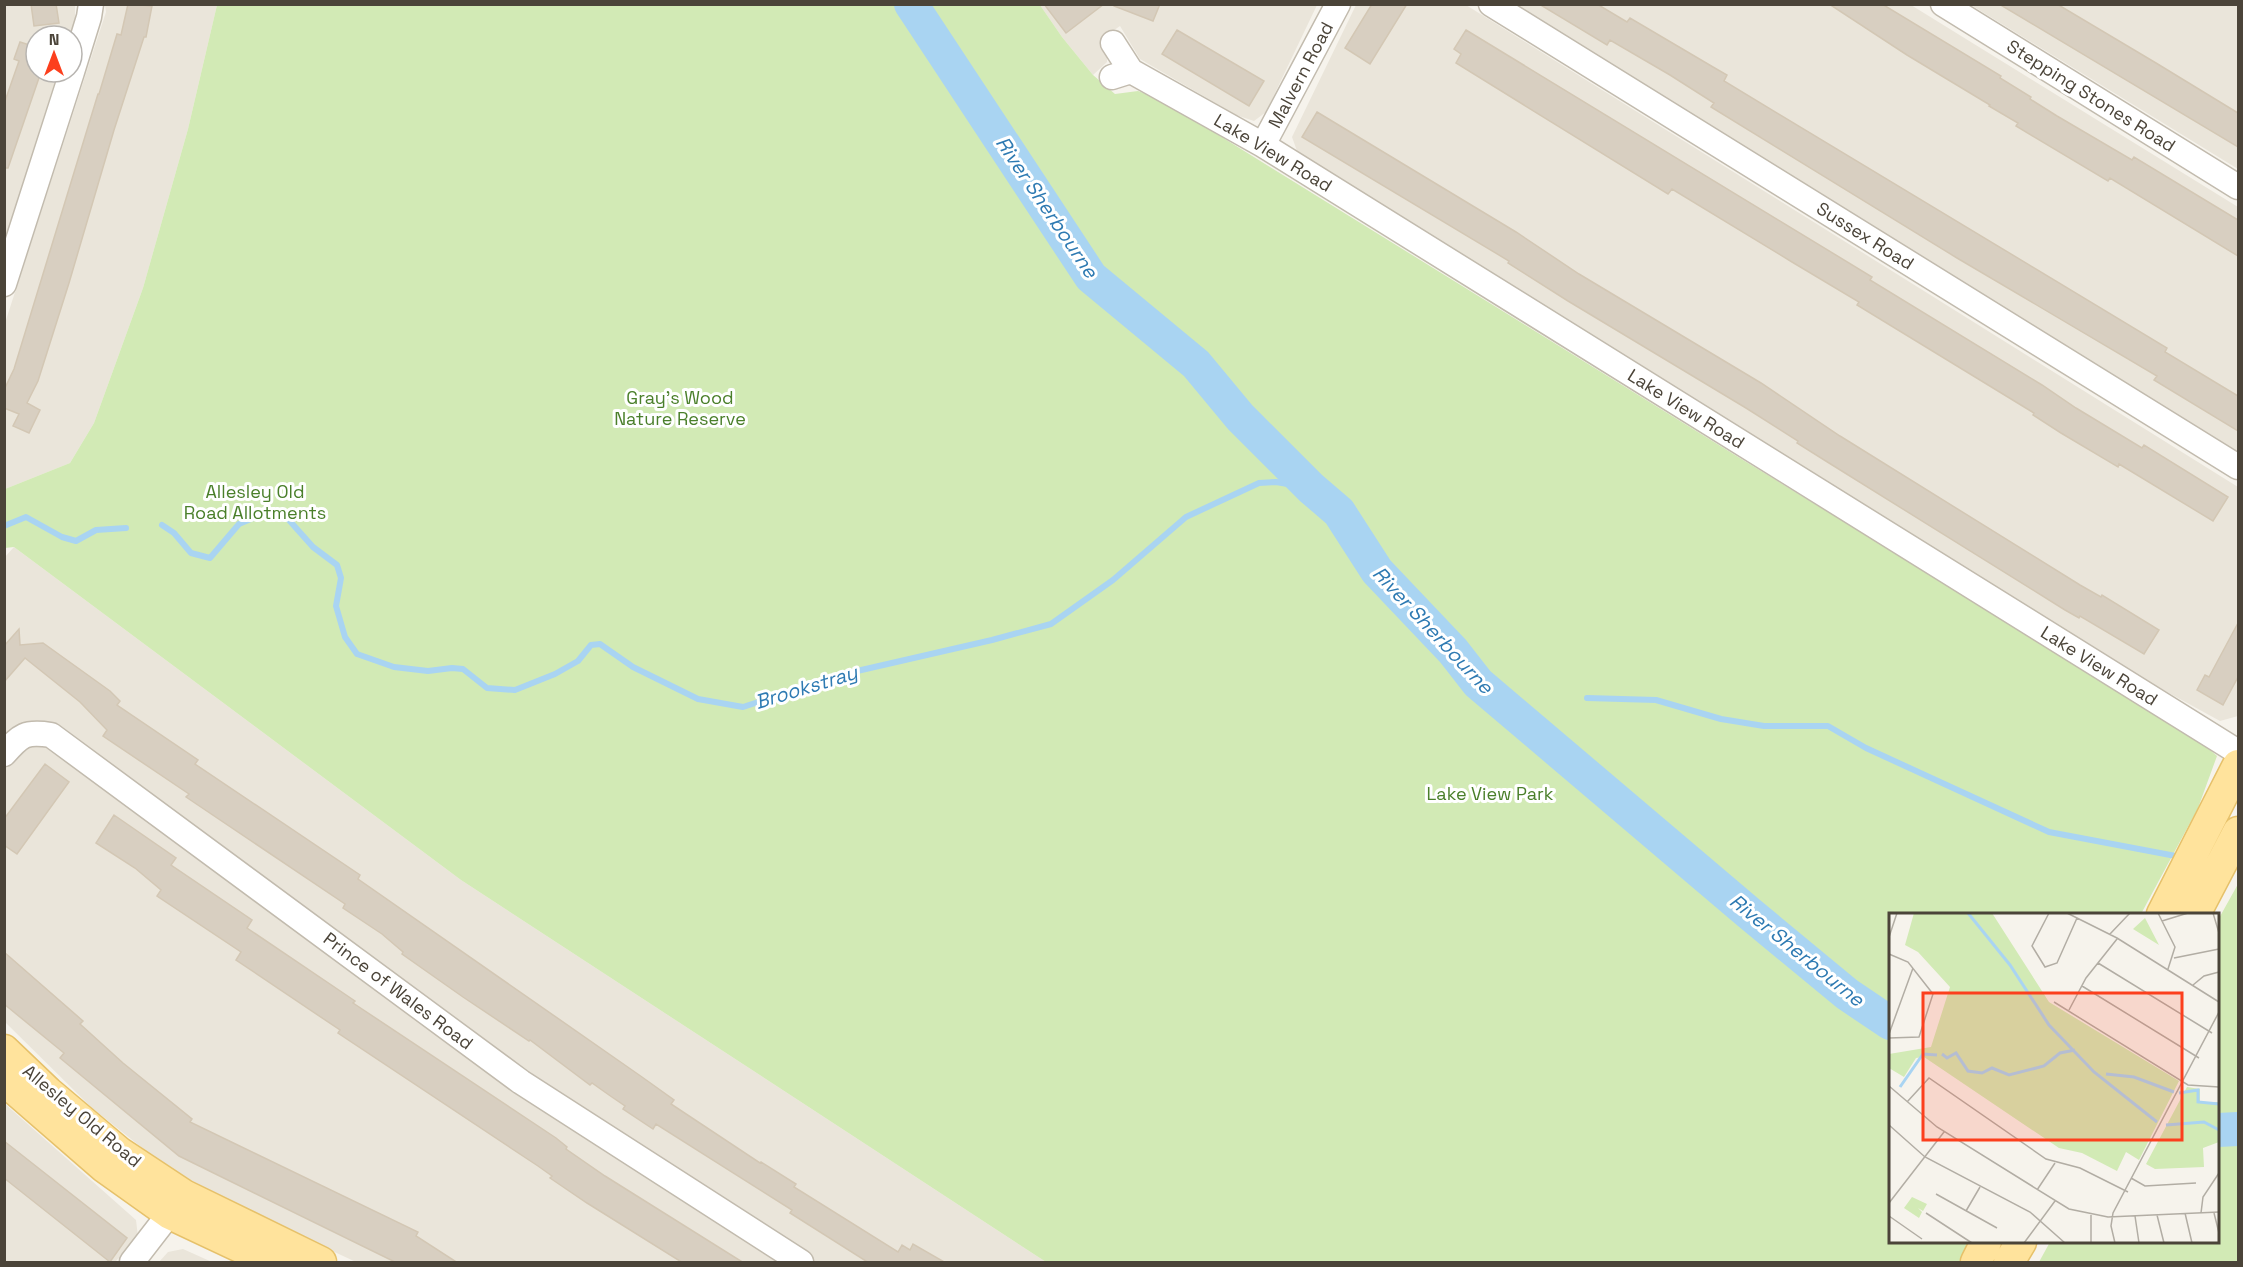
<svg xmlns="http://www.w3.org/2000/svg" width="2243" height="1267" font-family="'Space Grotesk',sans-serif">
<rect width="100%" height="100%" fill="#f6f3ec"/>
<path fill="#eae5da" d="M5 5H75V18L70 36H36V72H58L5 240Z
M105 5H217L188 129 143 288 94 423 70 463 5 489V323L106 12Z
M1040 5H1317L1266 112 1254 121 1236 115 1140 59 1120 26 1100 40 1107 50V62L1093 75 1062 37Z
M1356 5H1466L2238 487V716L2220 721 2138 676 1297 151 1292 137Z
M1512 5H1911L2238 207V452Z
M1971 5H2238V169Z
M14 547 461 880 1046 1262H356L227 1202 155 1158 92 1108 5 1022 4 558Z
M4 1103 136 1220 138 1237 116 1261 117 1262H5Z
M183 1249 212 1262H159L168 1252Z"/>
<path fill="#d2eab5" d="M217 5H1040L1062 37 1093 75 1115 94 1138 91 1162 100 1743 460 2193 735 2217 756 2198 808 2141 914H1890V1242H1971L1961 1262H1046L461 880 14 547 5 548V489L70 463 94 423 143 288 188 129Z
M2238 884V1262H2039L2050 1242H2218V920Z"/>
<g fill="none" stroke-linecap="round" stroke-linejoin="round">
<path stroke="#a9d4f2" stroke-width="6" d="M162 525 174 533 191 553 210 558 239 524 260 515 288 519 313 547 337 565 341 578 336 606 345 637 357 654 394 667 428 671 452 668 463 669 487 688 515 690 555 674 578 661 591 645 600 644 633 667 698 699 743 707 844 674 992 640 1051 624 1113 580 1186 517 1259 483 1276 482 1311 488
M4 526 26 517 62 537 76 541 96 530 126 528
M1587 698 1656 700 1721 719 1764 726H1828L1866 748 2049 832 2181 857"/>
<path stroke="#a9d4f2" stroke-width="34" d="M911 4 1091 277 1196 364 1240 417 1311 488 1339 512 1377 571 1453 651 1478 683 1749 913 1847 994 1890 1023
M2218 1130 2238 1129"/>
</g>
<path fill="#d8cfc1" stroke="#d3c7b4" stroke-width="1.5" d="M31 4H56L59 23 34 26Z
M128 4 152 6 146 37H144L114 130 69 283 38 381 27 403 40 410 29 433 13 426 19 414 4 408V390L14 369 98 94H99L117 34 121 35Z
M1044 4H1104L1066 33Z
M1114 4H1160L1153 21 1114 6Z
M1372 4H1407L1370 64 1345 48Z
M1539 4H1597L1627 22 1630 18 1713 67 1727 75 1724 81 2167 348 2165 352 2238 396V431L2154 380 2157 376 1957 258 1711 107 1714 103 1670 75 1610 40 1607 45Z
M1829 4H1882L2001 76 2000 78 2031 97 2030 99 2057 116 2132 160 2134 157 2238 220V256L2110 178 2108 181 2016 126 2018 123 1989 106 1990 105 1907 55Z
M1999 4H2057L2156 63 2238 113V147Z
M1177 30 1264 81 1249 106 1162 54Z
M1466 30 1872 277 1870 280 2042 385 2076 408 2142 448 2144 445 2228 497 2213 521 2119 464 2118 467 2061 433 2033 415 2034 413 1857 305 1859 302 1792 262 1672 189 1668 194 1456 63 1461 54 1454 49Z
M20 42 36 47V72H41L8 168H4V104L19 61 14 59Z
M1317 112 1516 232 1579 274 1761 383 1840 436 2080 585 2101 597 2102 595 2159 630 2144 654 2080 616 2079 618 2065 610 1829 463 1797 443 1798 441 1746 408 1568 301 1508 263 1509 261 1302 137Z
M2238 623V677L2223 705 2197 690 2205 675 2209 677Z
M19 629 20 645 43 643 110 691 120 701 117 705 198 760 195 764 360 875 358 879 642 1077 674 1100 671 1104 760 1163 761 1162 796 1184 794 1187 898 1252 902 1245 910 1250 913 1244 946 1263H869L790 1213 792 1210 656 1124 653 1129 623 1109 625 1106 609 1095 592 1083 590 1085 530 1040 529 1041 463 997 402 954 403 952 382 934 343 908 345 904 186 797 189 794 103 736 107 730 80 702 25 658 4 682V646Z
M45 764 69 782 17 854 4 845V819Z
M114 815 176 858 171 865 252 920 247 928 355 1001 353 1003 556 1138 567 1147 566 1149 605 1176 744 1263H683L587 1203 550 1178 552 1176 538 1166 338 1033 340 1030 236 960 241 952 157 896 161 890 135 868 96 843Z
M4 952 83 1021 80 1024 123 1063 192 1119 190 1122 418 1232 416 1236 458 1263H397L179 1156 60 1058 64 1053 4 1004Z
M4 1141 127 1238 110 1262 4 1178Z"/>
<g fill="none" stroke-linecap="round" stroke-linejoin="round">
<defs>
<path id="minor" d="M1491 4 2238 467
M1943 4 2238 187
M1131 71 1263 145 2238 752
M72 72 89 17 91 4
M1112 77 1131 71 1113 43
M1263 145 1338 4
M4 284 72 72
M4 754C21 735 25 731 51 735L521 1082 801 1262
M132 1262 180 1200"/>
<path id="major" d="M2162 914 2238 765
M2195 914 2238 832
M4 1050 48 1092 119 1152 184 1195 321 1262
M4 1080 104 1167 170 1214 272 1262
M1976 1262 1986 1242
M2009 1262 2021 1242"/>
</defs>
<use href="#minor" stroke="#c2bbae" stroke-width="27"/>
<use href="#major" stroke="#e6c16a" stroke-width="33"/>
<use href="#minor" stroke="#fff" stroke-width="24"/>
<use href="#major" stroke="#ffe39c" stroke-width="30"/>
</g>
<g text-anchor="middle" stroke-width="6" stroke-linejoin="round" paint-order="stroke">
<g font-size="18" fill="#4b4439" stroke="#fff">
<text transform="translate(1301 75) rotate(-62)" y="6">Malvern Road</text>
<text transform="translate(2091 96) rotate(32)" y="6">Stepping Stones Road</text>
<text transform="translate(1273 153) rotate(31)" y="6">Lake View Road</text>
<text transform="translate(1865 236) rotate(32)" y="6">Sussex Road</text>
<text transform="translate(1686 409) rotate(32)" y="6">Lake View Road</text>
<text transform="translate(2099 666) rotate(32)" y="6">Lake View Road</text>
<text transform="translate(398 991) rotate(37)" y="6">Prince of Wales Road</text>
<text transform="translate(82 1116) rotate(40)" y="6">Allesley Old Road</text>
</g>
<g font-size="18" fill="#4a7f2a" stroke="#fff">
<text x="680" y="404">Gray's Wood<tspan x="680" dy="21">Nature Reserve</tspan></text>
<text x="255" y="498">Allesley Old<tspan x="255" dy="21">Road Allotments</tspan></text>
<text x="1490" y="800">Lake View Park</text>
</g>
<g font-size="20" font-style="italic" fill="#2e7ab2" stroke="#fff">
<text transform="translate(1047 207) rotate(56)" y="7">River Sherbourne</text>
<text transform="translate(1433 630) rotate(47)" y="7">River Sherbourne</text>
<text transform="translate(806 687) rotate(-17)" y="7">Brookstray</text>
<text transform="translate(1797 950) rotate(39)" y="7">River Sherbourne</text>
</g>
</g>
<g transform="translate(1889 913)">
<rect width="330" height="330" fill="#f6f3ec"/>
<path d="M25 0H103L160 89 290 168 250 247 237 239 228 258 193 240 170 235 35 144 27 145 15 164 0 155V141L42 134 61 74 29 39 16 32ZM256 5 270 32 244 16ZM298 174 311 176V190L330 189V229L314 235 315 254 266 256 257 251ZM23 284 38 291 34 298 29 295 33 299 30 305 15 295Z" fill="#d2eab5"/>
<path fill="none" stroke="#a9d4f2" stroke-width="3" d="M79 0 121 52 160 112 205 159 268 209M53 141 58 145 67 140 79 158 93 160 103 155 120 162 155 153 171 140 186 137M217 161 245 164 285 179M11 174 34 141 48 142M290 180 309 177V189L330 191M277 212 315 209 330 217"/>
<path fill="none" stroke="#b2ada4" stroke-width="1.5" d="M160 0 143 33 156 54 168 50 188 5M178 0 228 25 330 89M269 0 286 34 279 56M324 0 330 20M273 8 299 0M221 21 241 0M0 24 8 0M0 41 19 49 44 81 30 124 0 125M285 45 330 36M209 50 323 120M304 72 315 63 330 59M193 73 310 145M165 89 299 172 330 174M180 97 197 65 228 26M0 121 24 55M0 173 48 214 180 296 219 304 330 299M18 189 40 165 157 246 191 255 239 279M0 212 36 244 141 299 176 330M242 265 256 273 307 270M148 277 166 250M47 281 108 315M0 290 55 219M77 298 91 274M37 300 83 330M296 300 303 330M312 300 314 284 330 260M325 300 330 320M202 302V330M268 302 275 330M0 303 33 326M246 303 250 330M135 330 166 288M226 330 222 313 224 300 330 99"/>
<path fill="#fc3f1d" fill-opacity="0.15" stroke="#fc3f1d" stroke-width="3" d="M34 80H293V227H34Z"/>
<rect width="330" height="330" fill="none" stroke="#4b4439" stroke-width="3"/>
</g>
<rect width="2243" height="1267" fill="none" stroke="#4b4439" stroke-width="12"/>
<g transform="translate(54 54)"><circle r="28" fill="#ffffff" stroke="#b7b4b0" stroke-width="1.5"/>
<path d="M0-4.5L10 22L0 15L-10 22Z" fill="#fc3f1d"/>
<text y="-9" font-size="16" font-weight="bold" text-anchor="middle" fill="#4b4439">N</text>
</g>
</svg>
